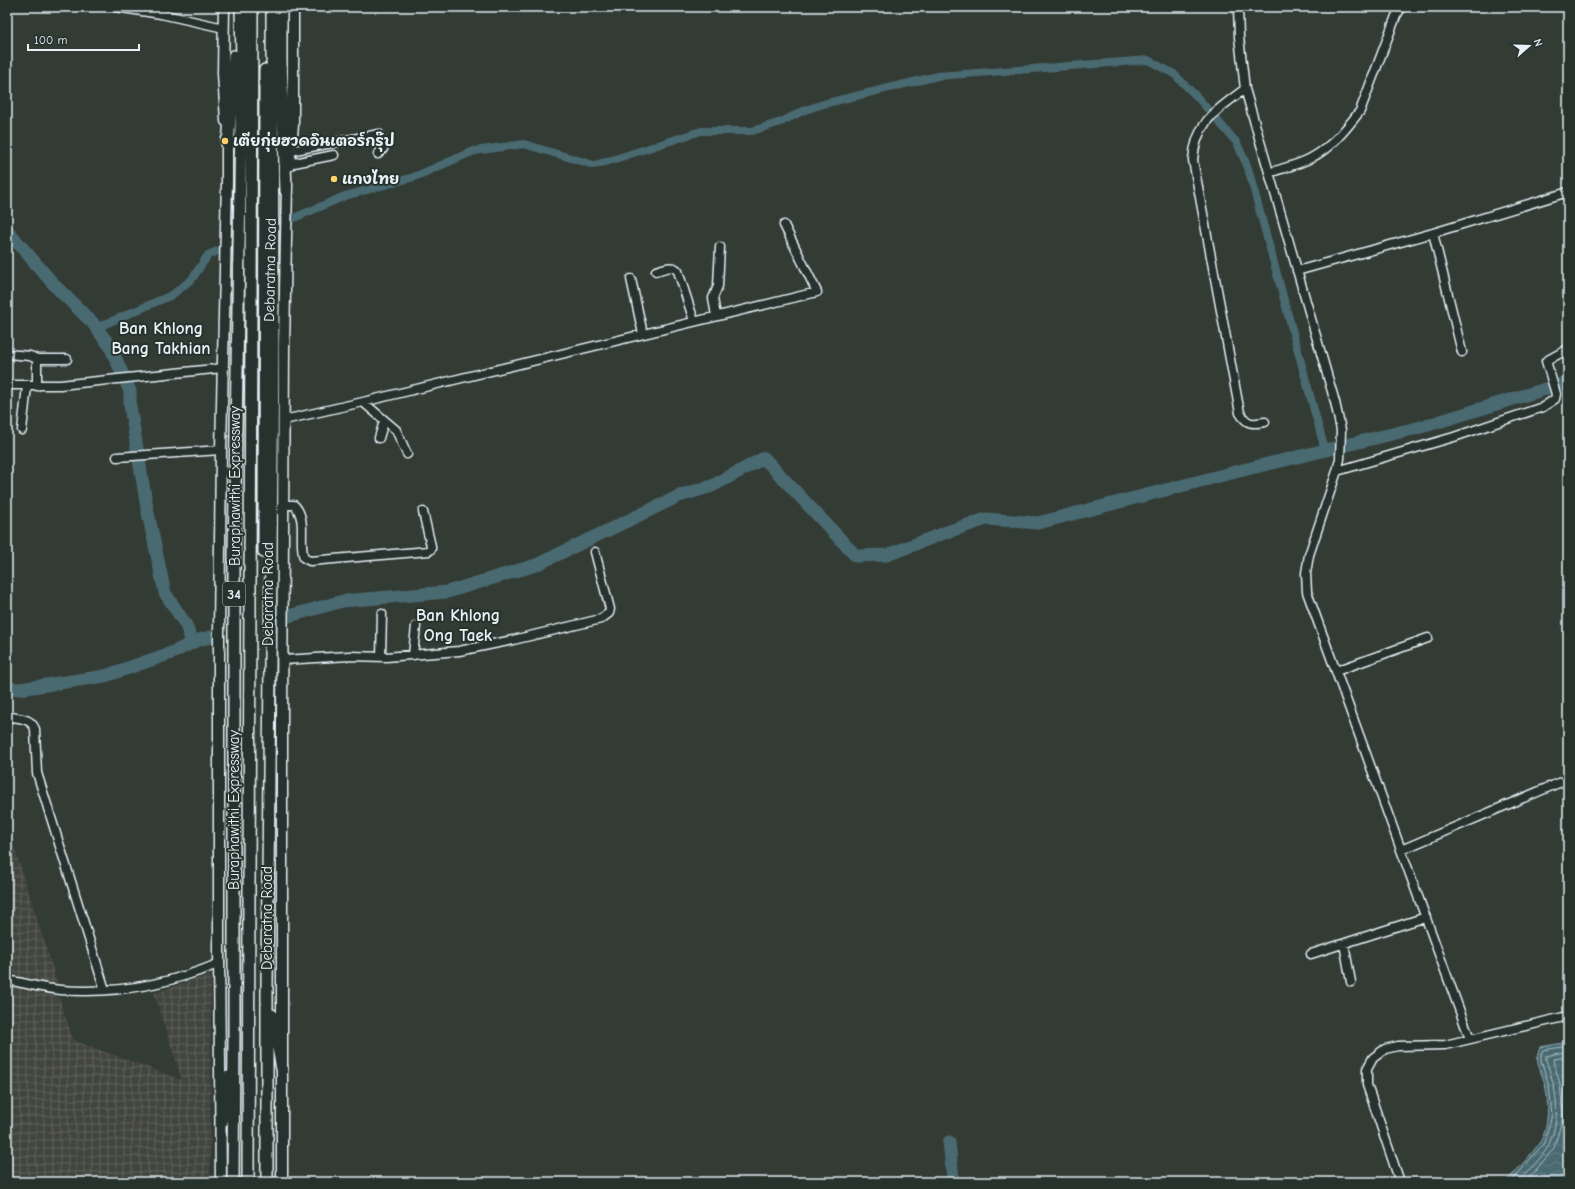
<svg xmlns="http://www.w3.org/2000/svg" width="1575" height="1189" font-family="'Comic Neue','Playpen Sans Thai',sans-serif">
<defs>
<pattern id="industrial-grid" width="8" height="8" patternUnits="userSpaceOnUse"><rect width="8" height="8" fill="#43453e"/><path d="M0 4h8M4 0v8" fill="none" stroke="#5e605b"/></pattern>
<pattern id="water-waves" width="16" height="10" patternUnits="userSpaceOnUse"><rect width="16" height="10" fill="#4a6a71"/><path d="M0 5q4-4 8 0t8 0" fill="none" stroke="#648086"/></pattern>
</defs>
<rect width="100%" height="100%" fill="#333b35"/>
<filter id="ink" filterUnits="userSpaceOnUse"><feTurbulence type="fractalNoise" baseFrequency=".025" numOctaves="2"/><feDisplacementMap in="SourceGraphic" scale="8" xChannelSelector="R" yChannelSelector="G"/><feConvolveMatrix kernelMatrix="1 2 1 2 8 2 1 2 1" color-interpolation-filters="sRGB"/></filter>
<g filter="url(#ink)">
<path fill="url(#industrial-grid)" d="M7 825 59 988 7 976Z
M211 974 210 1182H7V985L59 997 73 1040 182 1080 154 993Z"/>
<path fill="url(#water-waves)" stroke="#89a0a7" d="M1568 1042V1182H1506C1517 1169 1530 1157 1540 1142 1549 1129 1549 1100 1545 1085 1542 1072 1533 1060 1540 1047Z"/>
<g fill="none" stroke-linecap="round" stroke-linejoin="round">
<path stroke="#a9bbc2" stroke-width="1" d="M1511 1182 1544 1143 1552 1115 1549 1086 1541 1060V1054L1543 1050 1568 1046
M1518 1182C1527 1171 1544 1157 1549 1144 1562 1115 1556 1089 1546 1060V1056L1568 1051
M1526 1182 1554 1148 1563 1117 1560 1084 1553 1061 1554 1059 1568 1057"/>
<path stroke="#4a6a71" stroke-width="8" d="M96 328 172 295 192 279 208 255 345 196 414 177 474 151 524 144 594 165 609 161 701 131H752L781 122 805 110 827 103 938 76 1148 60 1174 74 1199 99 1237 143 1248 168 1325 450"/>
<path stroke="#4a6a71" stroke-width="13" d="M7 230 56 287 92 322 110 346 130 391V406L147 508 165 593 186 625 192 643
M289 616 343 601 447 592 536 565 679 496 712 486 764 458 856 556 887 555 947 532 986 519 1038 523 1239 471 1425 426 1568 382
M7 688 20 689 105 676 174 652 198 640 215 636
M949 1142 953 1178 952 1182"/>
<defs>
<path id="minor" d="M116 7 161 14 224 28
M1238 7 1239 37 1245 89 1335 402 1341 430 1340 459 1337 471 1309 555 1306 573 1307 592 1470 1039
M1245 89C1217 110 1196 121 1193 160L1240 413C1247 425 1253 424 1265 422
M290 151 379 134 383 149 378 154
M289 164 334 155
M1269 173C1283 168 1298 165 1311 158 1332 147 1346 129 1360 111L1396 16 1402 7
M1433 233 1462 352
M656 271C663 269 673 264 678 271L694 321
M1297 271 1433 233 1568 192
M631 279 643 334
M716 316 713 298 718 286 720 247
M7 354 30 356 37 359V386
M37 359H67
M7 385H60L223 368
M363 402 396 430 407 454
M284 420 363 402 817 292 784 225
M22 430 27 386
M379 438 384 421
M117 457 221 450
M1337 471 1454 437 1543 407 1555 399 1556 394 1546 361 1568 349
M284 505H294C308 519 298 541 304 558L310 561 429 551 431 549V546L423 512
M413 655 416 626
M381 657 382 614
M283 660 349 656 386 657 459 651 513 640 601 619 609 613 610 609 595 552
M1336 671 1428 638
M7 716C19 719 30 717 35 729L37 773 105 990
M1401 850 1568 779
M1344 944 1351 982
M1311 954 1426 917
M7 980C25 983 43 989 61 990 115 994 170 984 220 963
M1400 1182 1367 1085V1069L1373 1058 1385 1049 1398 1046 1445 1045 1568 1016"/>
<path id="major" d="M224 7 223 73 226 121
M289 166 293 125V7
M221 1182 219 951V636L221 450 227 181V139
M282 1182V723L284 346 287 184"/>
<path id="highway" d="M281 7V61L286 191
M228 147 234 56
M264 552 265 70
M272 1015 282 1069
M222 1122 228 1077
M233 1182 234 1033V554L242 61 241 7
M248 1182 252 7
M267 1182V987L273 347 272 7"/>
</defs>
<use href="#minor" stroke="#e8f1f8" stroke-width="11"/>
<use href="#major" stroke="#e8f1f8" stroke-width="13"/>
<use href="#highway" stroke="#e8f1f8" stroke-width="14"/>
<use href="#minor" stroke="#26332d" stroke-width="8"/>
<use href="#major" stroke="#26332d" stroke-width="10"/>
<use href="#highway" stroke="#26332d" stroke-width="11"/>
</g>
</g>
<g fill="#ffd166" stroke="#26332d" stroke-width="1.5">
<circle cx="225" cy="141" r="4"/>
<circle cx="334" cy="179" r="4"/>
</g>
<g text-anchor="middle" stroke-width="4" stroke-linejoin="round" paint-order="stroke">
<rect fill="#26332d" stroke="#aeb8bb" stroke-width="1" x="223" y="582" width="22" height="24" rx="3"/>
<g font-size="14" font-weight="bold" fill="#e8f1f8">
<text x="234" y="599">34</text>
</g>
<g font-size="15" font-weight="bold" fill="#e8f1f8" stroke="#26332d" text-anchor="start">
<text x="233" y="146">เตียกุ่ยฮวดอินเตอร์กรุ๊ป</text>
<text x="342" y="184">แกงไทย</text>
</g>
<g font-size="15" fill="#e8f1f8" stroke="#26332d">
<text transform="translate(270 270) rotate(-89)" y="5">Debaratna Road</text>
<text transform="translate(235 486) rotate(-90)" y="5">Buraphawithi Expressway</text>
<text transform="translate(268 594) rotate(-90)" y="5">Debaratna Road</text>
<text transform="translate(234 810) rotate(-90)" y="5">Buraphawithi Expressway</text>
<text transform="translate(267 918) rotate(-90)" y="5">Debaratna Road</text>
</g>
<g font-size="17" font-weight="bold" fill="#e8f1f8" stroke="#26332d">
<text x="161" y="334">Ban Khlong<tspan x="161" dy="20">Bang Takhian</tspan></text>
<text x="458" y="621">Ban Khlong<tspan x="458" dy="20">Ong Taek</tspan></text>
</g>
</g>
<rect width="1575" height="1189" fill="none" stroke="#26332d" stroke-width="24"/>
<rect x="12" y="12" width="1551" height="1165" fill="none" stroke="#e8f1f8" stroke-width="1.5" filter="url(#ink)"/>
<g transform="translate(1529 46) rotate(70)" stroke="#26332d" stroke-width="3" paint-order="stroke">
<path d="M0-3L7 15L0 10L-7 15Z" fill="#e8f1f8"/>
<text y="-6" font-size="11" font-weight="bold" text-anchor="middle" fill="#e8f1f8">N</text>
</g>
<path d="M28 44v6h111v-6" fill="none" stroke="#e8f1f8" stroke-width="2"/>
<text x="34" y="44" font-size="12" fill="#e8f1f8" stroke="#26332d" stroke-width="3" paint-order="stroke">100 m</text>
</svg>
